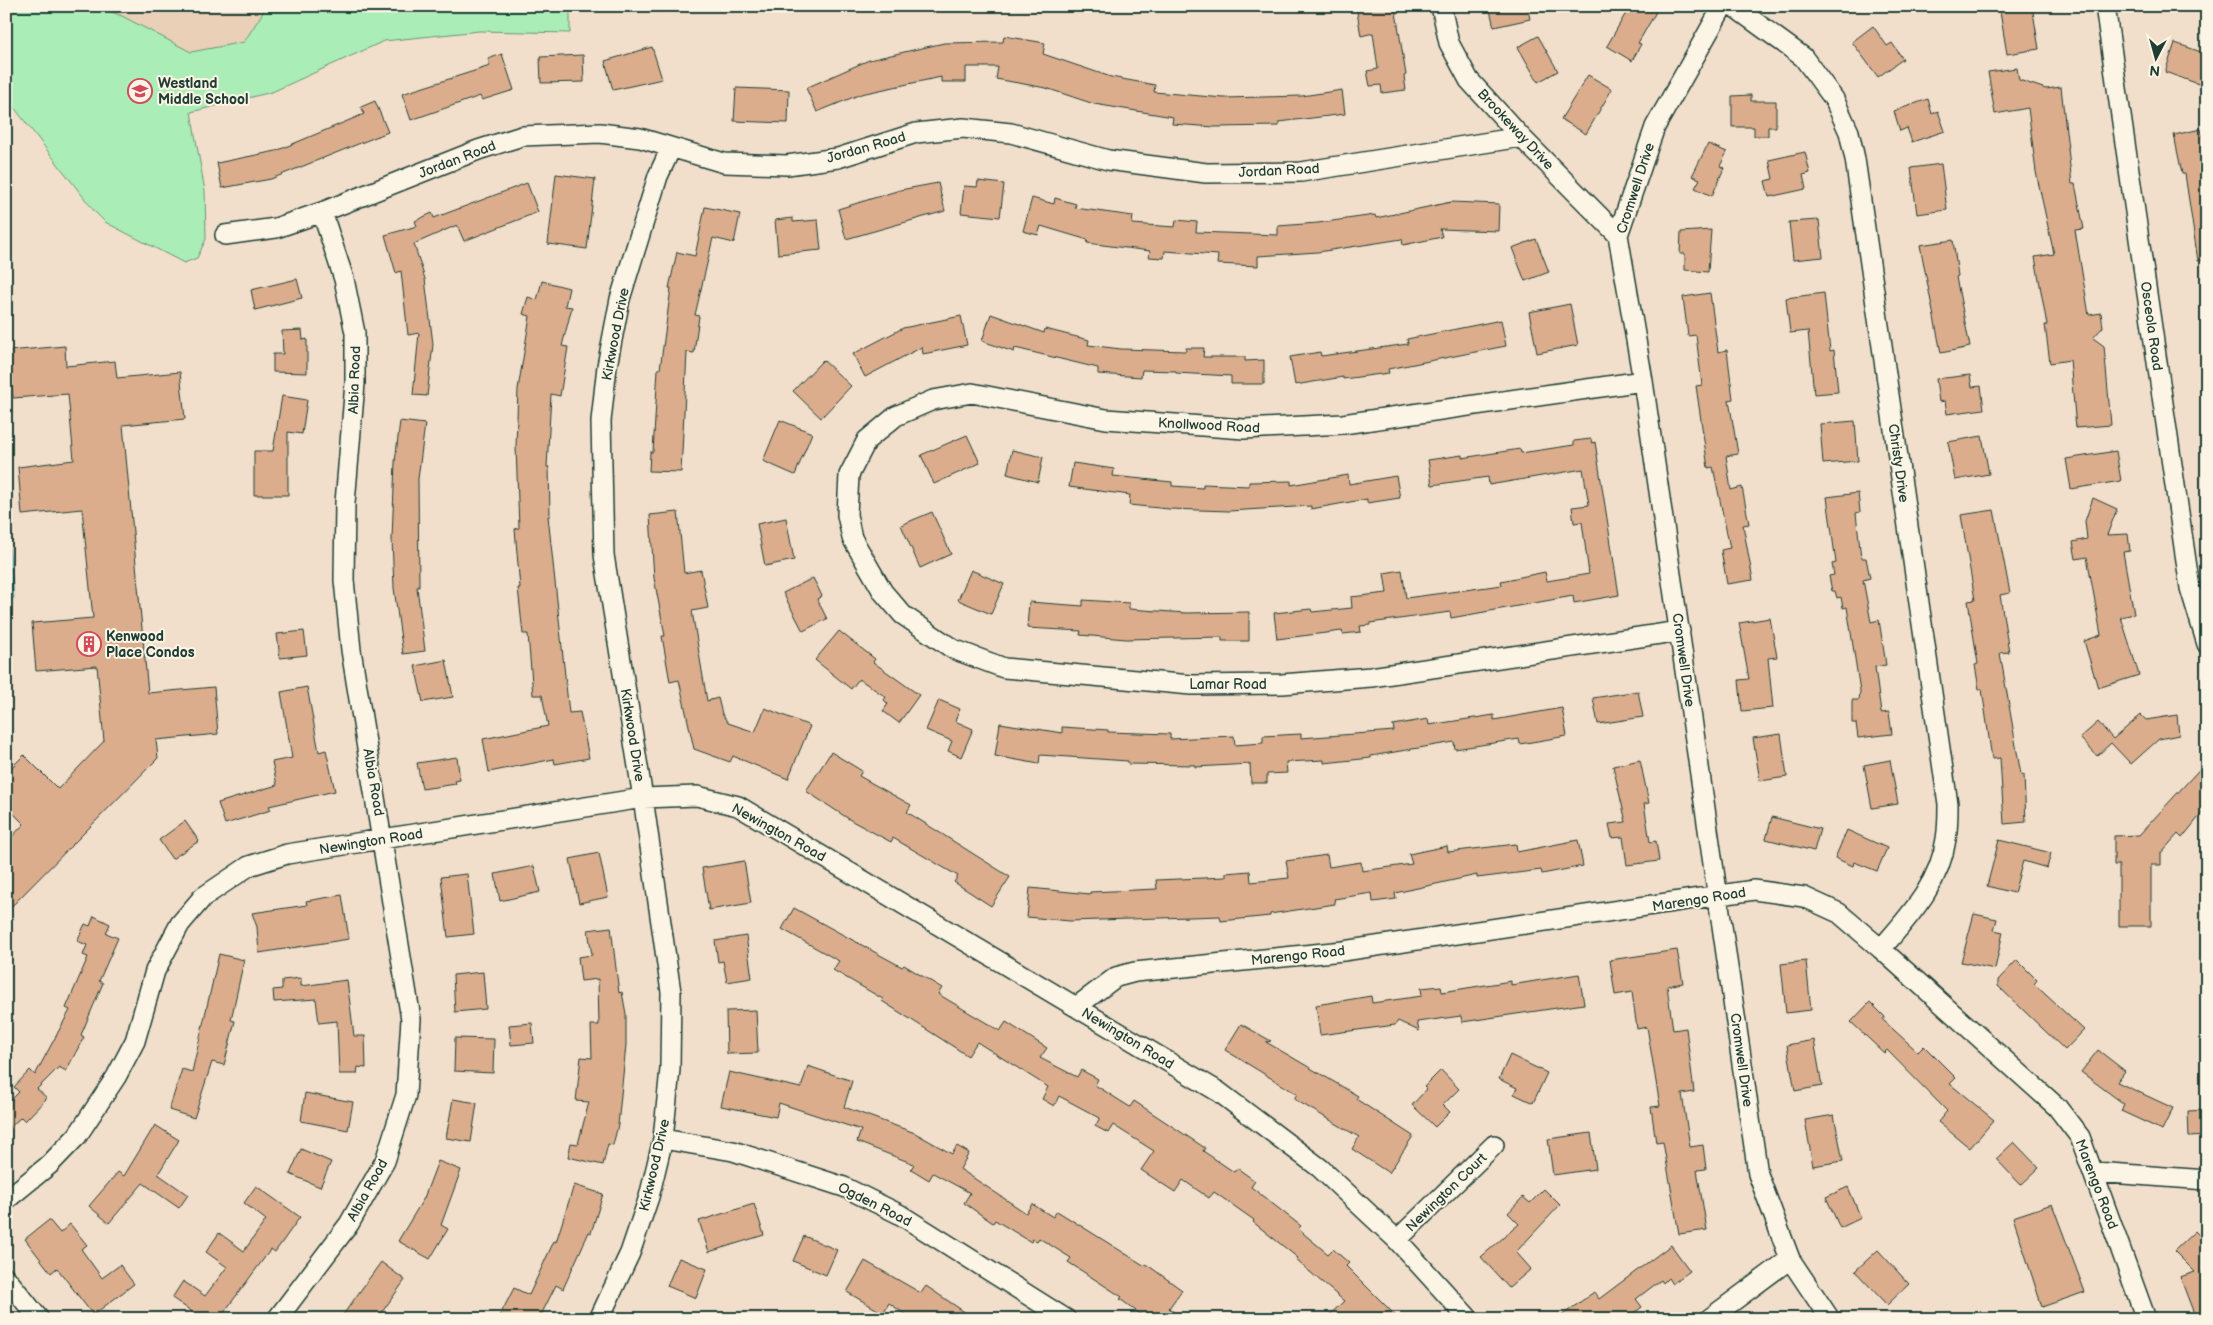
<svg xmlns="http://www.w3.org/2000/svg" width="2213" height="1325" font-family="'Balsamiq Sans',sans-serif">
<rect width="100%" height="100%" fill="#f2dfcb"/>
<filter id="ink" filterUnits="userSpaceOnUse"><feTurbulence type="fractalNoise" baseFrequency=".02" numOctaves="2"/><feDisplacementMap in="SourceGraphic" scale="10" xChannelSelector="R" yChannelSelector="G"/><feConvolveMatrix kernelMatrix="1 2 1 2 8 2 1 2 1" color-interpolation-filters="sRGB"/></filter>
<g filter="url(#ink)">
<path fill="#ebd0b8" d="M6 6H439L125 125Z
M519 6H680L677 13Z"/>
<path fill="#abedb7" stroke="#659576" d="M6 6H96L122 16 191 52 244 42 267 6H570V33L479 31 384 41 272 92 191 112 205 191 206 239 197 258 184 263 105 222 95 212 6 97Z"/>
<path fill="#81d2db" stroke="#5a9698" d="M6 545H9L14 598 6 599Z"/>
<path fill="#dcad8d" stroke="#1f3d34" d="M1356 6H1395L1406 75 1404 76 1406 90 1382 93 1381 85 1370 86 1367 71 1378 69 1373 33 1361 36Z
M1489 6H1527L1530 19 1494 27Z
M1630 6H1645L1656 12 1638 43 1641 44 1632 61 1607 46Z
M1999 6H2032L2039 49 2007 54Z
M1873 26 1887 46 1892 43 1903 59 1878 77 1852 42Z
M1004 36 1045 43 1043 54 1111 77 1155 85 1154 92 1224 98 1302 96 1342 90 1345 114 1279 122V126L1215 127 1172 124 1173 117 1094 104 1046 88 996 79 998 67H966V82H941V77L861 94 817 112 806 88 869 60 944 43 1003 42Z
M1538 36 1558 71 1538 82 1518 47Z
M2175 43 2207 54V77L2204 86 2165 72Z
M652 47 662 79 613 90 605 61Z
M502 54 514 90 482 100 480 96 411 120 402 94 490 66 488 59Z
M583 55 584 82 541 83 540 57Z
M2017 68 2019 80 2046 89 2061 87 2072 184H2075L2084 229 2075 230 2089 315 2101 313 2103 327 2093 338 2104 346 2111 425 2076 428 2070 360 2050 363 2045 325H2047L2035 257 2054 254 2036 172 2028 108 1995 114 1988 72Z
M1588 75 1612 89 1586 134 1561 119Z
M736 88 789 90 788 123 734 121Z
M1751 95V101H1776V127H1768V136H1754V127H1732V96Z
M1928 99 1932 114 1938 111 1945 131 1912 142 1907 128 1900 131 1894 111Z
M375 101 388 132 271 179 222 188 217 163 276 151 364 114 361 107Z
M2201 129 2207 157V260L2198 261 2185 174H2182L2174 135Z
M1708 144 1727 152 1720 166 1724 168 1712 196 1695 188 1700 179 1692 176Z
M1805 152 1810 173 1803 175 1806 189 1769 197 1765 181 1773 179 1769 160Z
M1941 164 1947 210 1917 214 1911 168Z
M556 174 595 179 587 249 548 244Z
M978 181 1004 184 1000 217 961 213 964 186 977 187Z
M527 183 538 212 464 241 457 225 414 244 425 279 433 344 427 396 413 395 419 333 408 335 401 271 396 273 385 235 417 226 415 221 432 213 434 218Z
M938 183 945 211 846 239 838 209 900 190Z
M1032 198 1054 204 1055 198 1076 204 1075 208 1133 216 1132 224 1175 227 1176 220 1197 222 1196 232 1278 235V226L1318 223 1375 215 1376 218 1451 202 1499 204 1498 231 1440 229 1442 237 1403 245 1402 239 1318 252 1258 256V266L1217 264 1218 255 1165 251 1164 258 1149 257 1150 251 1087 243 1088 240 1041 226 1038 235 1023 231Z
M705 207 740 214 734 243 713 238 695 315 699 316 694 353 687 352 681 472 649 471 650 452H653L658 369H660L671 288H669L677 252 695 256Z
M793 218V222L818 220 821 250 778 254 775 220Z
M1819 220 1823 257 1793 260 1789 222Z
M1711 230 1708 272 1685 270V254H1680L1681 232Z
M1536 239 1549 272 1525 281 1512 248Z
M1953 240 1958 276 1956 277 1970 347 1941 353 1920 245Z
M297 279 302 298 255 310 251 290Z
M542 281 569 288 565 306 572 307 562 346 568 347 560 396 551 394 547 467H549L550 516H548L569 713 580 712 589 758 555 764 554 759 489 772 483 739 548 726 542 695H533L528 634H523L518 588H520L515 529 519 528 516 447 518 389 530 316 523 314 528 297 537 300Z
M1710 293 1718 352 1727 350 1733 399 1729 400 1738 454 1726 456 1731 490 1742 487 1749 524 1743 525 1753 580 1727 584 1721 550 1730 548 1713 467 1708 468 1696 386 1702 385 1696 335 1688 336 1683 297Z
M1824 293 1830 351 1834 350 1838 392 1814 394 1808 331 1790 333 1786 298Z
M1570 304 1578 345 1537 353 1529 312Z
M991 314 1044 333 1045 329 1089 340 1088 345 1121 349 1186 351V348H1204L1203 357H1245V361L1264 360V384H1231V376L1176 373V371L1142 370 1141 377 1098 374V368L1015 348 1014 352 982 341Z
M961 316 967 345 923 354 922 347 865 377 853 354 903 328Z
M1501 320 1506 346 1388 369 1389 373 1343 379V377L1295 385 1290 357 1320 352 1321 356 1408 344 1407 339Z
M302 330 303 340 307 339V373L273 372V354H283L282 331Z
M65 346 66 366 115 361 117 378 180 372 185 419 123 425 148 693 214 687 218 734 156 740 158 758 6 912V843L24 824 6 806V773L24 755 58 789 104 741 97 666 36 671 32 623 93 618 82 509 22 515 18 467 74 460 68 394 13 398 8 351Z
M823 360 851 386 821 418 793 391Z
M1970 375 1972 387 1981 386 1984 409 1947 414 1945 401 1939 402 1936 379Z
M282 396 307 400 302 434 288 432V495H254V451H273Z
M780 420 812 433 795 475 763 461Z
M400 421 425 424 418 479 419 587H417L425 651 403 654 394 588 392 539 395 462Z
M1855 421 1858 461 1823 464 1820 424Z
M967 435 980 463 934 484 921 455Z
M1982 436 1989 474 1955 480 1948 442Z
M1591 439 1592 443 1595 442 1619 595 1574 603 1573 596 1451 618 1450 612 1370 623V625L1360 626 1361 632 1343 634 1342 631 1277 639 1274 613 1311 609 1312 612 1352 608 1351 597 1387 593 1384 573 1402 570 1406 598 1502 585 1501 581 1545 572 1547 581 1589 574 1582 522 1574 523 1572 507 1589 505 1583 469 1489 485 1488 477 1432 485 1428 460 1462 455V458L1520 449 1521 453 1574 445V441Z
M1012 450 1043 457 1038 482 1007 474Z
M2116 451 2121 481 2071 489 2066 459Z
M1073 463 1114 469 1113 476 1172 482V486L1203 488V484L1249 486V482L1291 481V485L1348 475 1349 484 1396 476 1400 498 1367 503V499L1311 509V506L1229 511 1169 509 1129 505 1130 495 1069 487Z
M1858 493 1860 512 1856 513 1861 558H1866L1870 578 1863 580 1871 622 1879 620 1886 665 1875 667 1881 713 1889 712 1892 734 1858 738 1856 723H1852V700H1859L1860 691 1847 607 1843 608 1841 597 1837 598 1835 591H1832L1829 576 1834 575 1832 564 1836 563 1827 497Z
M2093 498 2117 509 2107 535 2128 534 2130 551 2123 552 2134 614 2121 617 2139 675 2098 688 2084 641 2101 635 2087 557 2076 559 2073 542 2087 539 2085 521Z
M1994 510 2010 593 2000 595 2009 652 2000 653 2021 775H2024L2026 822 2004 824 2000 758 1992 759 1982 689H1979L1975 665 1978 664 1968 601 1975 600 1961 515Z
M678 512 684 573 701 570 708 608 692 611 707 701 718 698 722 714 728 723 755 732 765 708 810 726 788 779 733 756 730 762 694 749 679 680 670 682 662 636H665L654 578 650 515Z
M932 512 951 554 920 568 901 525Z
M786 518 794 560 765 566 757 524Z
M971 570 1004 584 991 614 958 600Z
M813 578 822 596 817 599 827 619 803 631 783 593Z
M1083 600 1129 603V609L1186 613 1249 612V641H1222V637L1126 639 1080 635 1081 631 1027 628 1029 602 1083 606Z
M1770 618 1777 657 1768 658 1773 708 1742 711 1739 680 1749 679 1739 623Z
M304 631 307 655 280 658 277 634Z
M839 631 875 659 873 662 919 695 899 723 883 711 888 704 884 700 886 697 859 679 851 689 815 660Z
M446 660 453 697 423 702 415 666Z
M307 687 319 752 326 750 335 791 269 806 271 810 225 824 218 803 277 785 272 762 292 758 281 692Z
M1638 691 1643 717 1598 724 1593 698Z
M939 700 960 709 955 721 973 729 961 757 948 751 952 741 926 730Z
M1562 708 1567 736 1520 744 1519 739 1455 749 1454 742 1371 756V758L1324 763V760L1286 762 1287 773 1267 774V783H1251L1250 764 1195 767V765L1128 764V761L1040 755 1039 764 995 756 1000 723 1062 733V727L1108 730V732L1170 734V739L1234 736 1235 745 1263 743V736L1301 734V738L1394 731 1393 725 1428 719 1429 725 1494 715V720Z
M2141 715 2146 720 2177 715 2179 735 2159 739 2131 764 2111 743 2097 756 2080 738 2098 722 2113 739Z
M1781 734 1787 777 1760 781 1753 738Z
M831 752 862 771 859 776 911 805 907 812 1010 877 991 906 954 882 958 876 893 838 891 842 852 821 806 791Z
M457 757 460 780 455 781 456 784 422 789 417 763Z
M1640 760 1649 803 1644 804 1650 842 1656 841 1659 861 1627 865 1623 837 1612 838 1609 824 1626 822 1613 766Z
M1890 760 1898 804 1872 808 1864 765Z
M2207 761V807L2182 838 2178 834 2161 853V865H2151V926H2119V865H2114V836L2139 835Z
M1772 817 1820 829 1814 851 1766 839Z
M185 821 199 841 172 859 159 840Z
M1847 830 1887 848 1877 871 1854 862 1853 866 1835 858Z
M1578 840 1583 866 1542 874 1541 870 1477 878V875L1395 893 1396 899 1373 902 1372 893 1334 899 1335 904 1270 914V916L1221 921 1220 916 1070 921 1027 917 1030 888 1090 894V892L1157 889 1156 880 1226 877V873L1250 871 1251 882 1289 878 1286 861 1327 855 1329 867 1361 862 1362 871 1412 864 1409 854 1447 846 1448 852 1516 844 1517 852Z
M1999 840 2051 853 2047 868 2023 861 2014 893 1987 886Z
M599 853 608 897 579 903 570 859Z
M744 861 751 903 709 910 702 868Z
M534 866 540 892 500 901 495 874Z
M467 874 474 934 448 937 441 877Z
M342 895 349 939 259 953 257 927 252 913 307 905 306 901Z
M794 908 902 967 904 965 942 988 938 994 1000 1031 1006 1022 1047 1048 1040 1058 1077 1077 1081 1070 1098 1079 1095 1085 1130 1107 1134 1101 1205 1148 1203 1151 1234 1172 1237 1168 1255 1181 1251 1187 1301 1226 1298 1229 1328 1254 1333 1249 1349 1263 1346 1266 1399 1319H1325L1344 1301 1296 1260 1298 1258 1253 1222 1254 1220 1214 1192 1209 1198 1183 1180 1175 1192 1141 1170 1154 1151 1113 1125 1108 1133 1095 1126 1100 1118 1059 1096 1054 1106 1042 1099 1048 1087 977 1042 968 1056 882 1001 883 999 833 970 839 961 782 929Z
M1974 914 1997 919 1994 930 2003 932 1995 969 1961 962Z
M94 916 110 924 106 933 118 938 99 981 103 983 81 1035 84 1037 66 1071 59 1067 37 1089 47 1098 25 1121 21 1117 6 1131V1105L19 1092 14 1087 30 1070 35 1075 70 1010 66 1008 88 957 83 955 87 945 77 941 85 924 90 926Z
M611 927 619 993 622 992 626 1014V1045L618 1125 613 1145 608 1144 603 1165 568 1157 571 1143 578 1144 589 1102 576 1101 581 1057 592 1058 591 1025H599L598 979 581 981 578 957 592 955 588 930Z
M746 936 752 978 727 982 723 961 718 962 715 941Z
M1677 950 1683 983 1667 986 1673 1030 1686 1028 1694 1092 1682 1094 1690 1147 1703 1145 1706 1169 1697 1170 1707 1230 1679 1234 1663 1142 1656 1143 1651 1107 1660 1106 1647 1027 1637 1029 1632 992 1615 995 1610 960Z
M219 954 244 960 231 1020 235 1021 224 1065 212 1062 194 1118 169 1110 182 1069 192 1072Z
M2017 960 2037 980 2034 984 2084 1030 2065 1050 1998 986V980Z
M1806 961 1811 1010 1786 1013 1781 964Z
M483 972 486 1009 455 1012 453 975Z
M1579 974 1584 1004 1462 1022 1461 1016 1417 1022 1419 1031 1398 1021 1395 1025 1320 1035 1316 1005 1371 996 1372 1003 1422 996 1421 988 1441 986 1442 992 1511 981V985Z
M301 978V986L347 980 354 1036H365L366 1068 358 1067 357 1074H339L337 1021 319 1023 316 999 274 1002 273 990 282 989V980Z
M1870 1002 1885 1017 1883 1020 1918 1052 1924 1046 1956 1078 1950 1084 1994 1120 1970 1148 1938 1122 1947 1111 1887 1050 1884 1053 1851 1022Z
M756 1010 758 1053 727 1054 726 1011Z
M532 1023 534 1043 511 1045 509 1025Z
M1241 1024 1271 1041 1266 1042 1358 1096 1356 1099 1413 1136 1389 1173 1352 1149 1359 1137 1294 1099 1297 1094 1225 1050Z
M455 1038 494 1039 493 1073 454 1071Z
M1814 1040 1822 1086 1795 1091 1787 1045Z
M2098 1050 2125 1071 2117 1082 2173 1108 2162 1130 2121 1111 2124 1104 2081 1072Z
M1510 1055 1547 1073 1533 1103 1514 1094 1517 1088 1499 1079Z
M808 1066 852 1081 844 1107 915 1133 952 1154 957 1146 969 1153 960 1169 1026 1213 1032 1204 1053 1217 1057 1211 1145 1266 1146 1264 1182 1290 1169 1308 1182 1319H1147L1120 1299 1122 1297 1068 1262 1071 1258 1039 1238 1037 1241 1033 1239 1031 1242 995 1220 993 1223 964 1203 970 1193 933 1173 929 1180 911 1169 914 1164 857 1142 861 1130 779 1103 776 1117 721 1106 729 1072 801 1088Z
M1441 1070 1459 1089 1443 1105 1450 1112 1435 1127 1412 1105 1427 1089 1424 1087Z
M305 1093 353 1102 348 1130 301 1121Z
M453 1099 477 1103 471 1142 446 1138Z
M2207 1110V1136L2189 1137 2188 1111Z
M1834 1115 1843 1161 1813 1166 1805 1120Z
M155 1125 179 1140 158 1174 188 1195 179 1208 143 1183 109 1223 89 1206 118 1172 124 1176Z
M1591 1133 1596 1169 1553 1175 1548 1139Z
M2014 1142 2039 1168 2021 1185 1996 1159Z
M301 1149 331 1162 320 1187 290 1174Z
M438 1161 461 1170 441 1225 448 1229 430 1259 398 1241 424 1198Z
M574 1185 603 1194 591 1233 589 1232 563 1289 556 1285 539 1319H498L514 1288 529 1295 554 1241 556 1242Z
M256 1186 300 1217 275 1252 271 1249 219 1319H190L194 1313 172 1298 183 1281 205 1296 227 1267 206 1252 219 1233 244 1251 266 1220 244 1203Z
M1848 1187 1861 1218 1840 1228 1826 1197Z
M1544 1189 1560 1205 1516 1252 1531 1269 1509 1288 1481 1257 1519 1224 1508 1213 1523 1197 1530 1203Z
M754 1204 764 1235 709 1252 699 1221Z
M2052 1204 2085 1292 2042 1307 2013 1217Z
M49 1220 60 1233 70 1224 87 1245 81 1249 102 1278 120 1265 134 1284 93 1315 57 1268 51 1273 25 1239Z
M2195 1231 2207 1243V1267L2202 1272 2207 1284V1319H2196L2180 1277 2195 1272 2174 1251Z
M804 1236 837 1250 826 1275 793 1261Z
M1671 1245 1690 1271 1672 1284 1668 1278 1663 1283 1661 1280 1636 1299 1642 1307 1627 1319H1557L1594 1292 1599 1299Z
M1878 1250 1909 1284 1887 1305 1855 1271Z
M679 1258 707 1269 696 1298 667 1286Z
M865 1261 921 1293 926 1286 975 1319H912L889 1303 883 1313 847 1292Z
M381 1262 405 1280 377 1319H340Z"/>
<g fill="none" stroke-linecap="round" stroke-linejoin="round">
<defs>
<path id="street" d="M1441 6 1449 43 1469 80 1521 137 1618 235
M1723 6 1655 127 1618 235 1643 381 1758 1174 1790 1259 1830 1319
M1733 6 1803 57 1834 99 1849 132 1855 159 1948 804C1948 815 1948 828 1946 839 1940 884 1909 916 1881 949
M2105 6 2190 588 2207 644
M225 235 276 228 322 212 478 150 522 136 600 133 640 138 724 163 787 165 838 158 916 133 963 128 1011 133 1108 160 1206 173 1301 172 1521 137
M1643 381 1343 424 1244 429 1106 419 972 393 933 400 896 416 867 440 849 475 847 515 852 538 883 592 903 615 953 649 1004 668 1191 685 1282 684 1371 677 1680 631
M1076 1007 1116 977 1135 972 1343 951 1754 890 1804 897 1839 913 1881 949 2057 1107 2080 1137 2146 1319
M663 1139 733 1151 844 1187 899 1214 1066 1319
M2095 1172 2207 1180
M6 1200 49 1165 77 1136 116 1077 135 1041 155 971 180 924 203 897 249 866 287 854 643 798 697 796 738 806 1219 1092 1320 1168 1397 1240 1469 1319
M1397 1240 1494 1145
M6 1278 39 1319
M277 1319 349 1224 385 1161 406 1095 411 1019 351 650 344 580 345 503 355 383V333L344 279 322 212
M599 1319 630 1253 649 1197 663 1139 670 1069 671 992 643 798 604 555 601 421 607 366 620 299 658 176 671 148
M1709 1319 1790 1259"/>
</defs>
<use href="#street" stroke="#1f3d34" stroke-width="22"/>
<use href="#street" stroke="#fcf5e5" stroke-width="19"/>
</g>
</g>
<defs>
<symbol id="school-ring" viewBox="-11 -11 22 22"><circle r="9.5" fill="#fcf5e5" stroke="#d1495b" stroke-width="1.5"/><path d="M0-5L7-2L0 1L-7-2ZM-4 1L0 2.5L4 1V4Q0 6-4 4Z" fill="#d1495b"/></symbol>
<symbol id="building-ring" viewBox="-11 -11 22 22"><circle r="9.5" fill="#fcf5e5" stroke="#d1495b" stroke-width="1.5"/><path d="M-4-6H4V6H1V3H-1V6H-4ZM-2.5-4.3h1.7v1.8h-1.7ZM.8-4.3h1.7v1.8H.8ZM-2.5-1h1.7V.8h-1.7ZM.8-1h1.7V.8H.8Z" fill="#d1495b"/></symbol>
</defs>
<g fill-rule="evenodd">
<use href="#school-ring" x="126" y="77" width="28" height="28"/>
<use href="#building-ring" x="75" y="630" width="28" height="28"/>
</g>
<g text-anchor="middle" stroke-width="4" stroke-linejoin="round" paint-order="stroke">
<g font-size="14" font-weight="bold" fill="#1f3d34" stroke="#fcf5e5" text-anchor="start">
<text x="158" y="88">Westland<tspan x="158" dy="16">Middle School</tspan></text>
<text x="106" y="641">Kenwood<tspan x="106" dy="16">Place Condos</tspan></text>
</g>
<g font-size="14" fill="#1f3d34" stroke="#fcf5e5">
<text transform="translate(1516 129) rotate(47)" y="5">Brookeway Drive</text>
<text transform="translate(866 147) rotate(-16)" y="5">Jordan Road</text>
<text transform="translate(457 159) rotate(-21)" y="5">Jordan Road</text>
<text transform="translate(1279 170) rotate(-3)" y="5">Jordan Road</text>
<text transform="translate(1635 188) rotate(-72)" y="5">Cromwell Drive</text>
<text transform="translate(2152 326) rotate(82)" y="5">Osceola Road</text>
<text transform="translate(615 334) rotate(-79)" y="5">Kirkwood Drive</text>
<text transform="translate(354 380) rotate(-88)" y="5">Albia Road</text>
<text transform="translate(1209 425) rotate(3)" y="5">Knollwood Road</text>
<text transform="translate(1899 463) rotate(82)" y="5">Christy Drive</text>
<text transform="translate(1684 660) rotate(82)" y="5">Cromwell Drive</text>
<text x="1228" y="689">Lamar Road</text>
<text transform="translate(633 735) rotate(81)" y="5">Kirkwood Drive</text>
<text transform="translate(374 782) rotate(80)" y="5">Albia Road</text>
<text transform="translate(779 832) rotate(29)" y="5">Newington Road</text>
<text transform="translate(371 841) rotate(-9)" y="5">Newington Road</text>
<text transform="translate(1699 899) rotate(-9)" y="5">Marengo Road</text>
<text transform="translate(1298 955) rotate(-6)" y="5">Marengo Road</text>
<text transform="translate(1128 1038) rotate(31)" y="5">Newington Road</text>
<text transform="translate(1742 1060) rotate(82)" y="5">Cromwell Drive</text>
<text transform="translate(654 1165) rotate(-77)" y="5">Kirkwood Drive</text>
<text transform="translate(2097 1184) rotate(69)" y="5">Marengo Road</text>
<text transform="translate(367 1190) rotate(-61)" y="5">Albia Road</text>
<text transform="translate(1446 1192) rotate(-44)" y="5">Newington Court</text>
<text transform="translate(875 1204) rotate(27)" y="5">Ogden Road</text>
</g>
</g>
<rect width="2213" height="1325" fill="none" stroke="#fcf5e5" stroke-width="25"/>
<rect x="12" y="12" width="2188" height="1300" fill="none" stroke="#1f3d34" stroke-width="2" filter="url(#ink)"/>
<g transform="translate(2156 58) rotate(186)" stroke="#fcf5e5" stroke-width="4" paint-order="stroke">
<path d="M0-4L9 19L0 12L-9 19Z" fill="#1f3d34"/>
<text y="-8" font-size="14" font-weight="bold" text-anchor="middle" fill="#1f3d34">N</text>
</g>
</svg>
